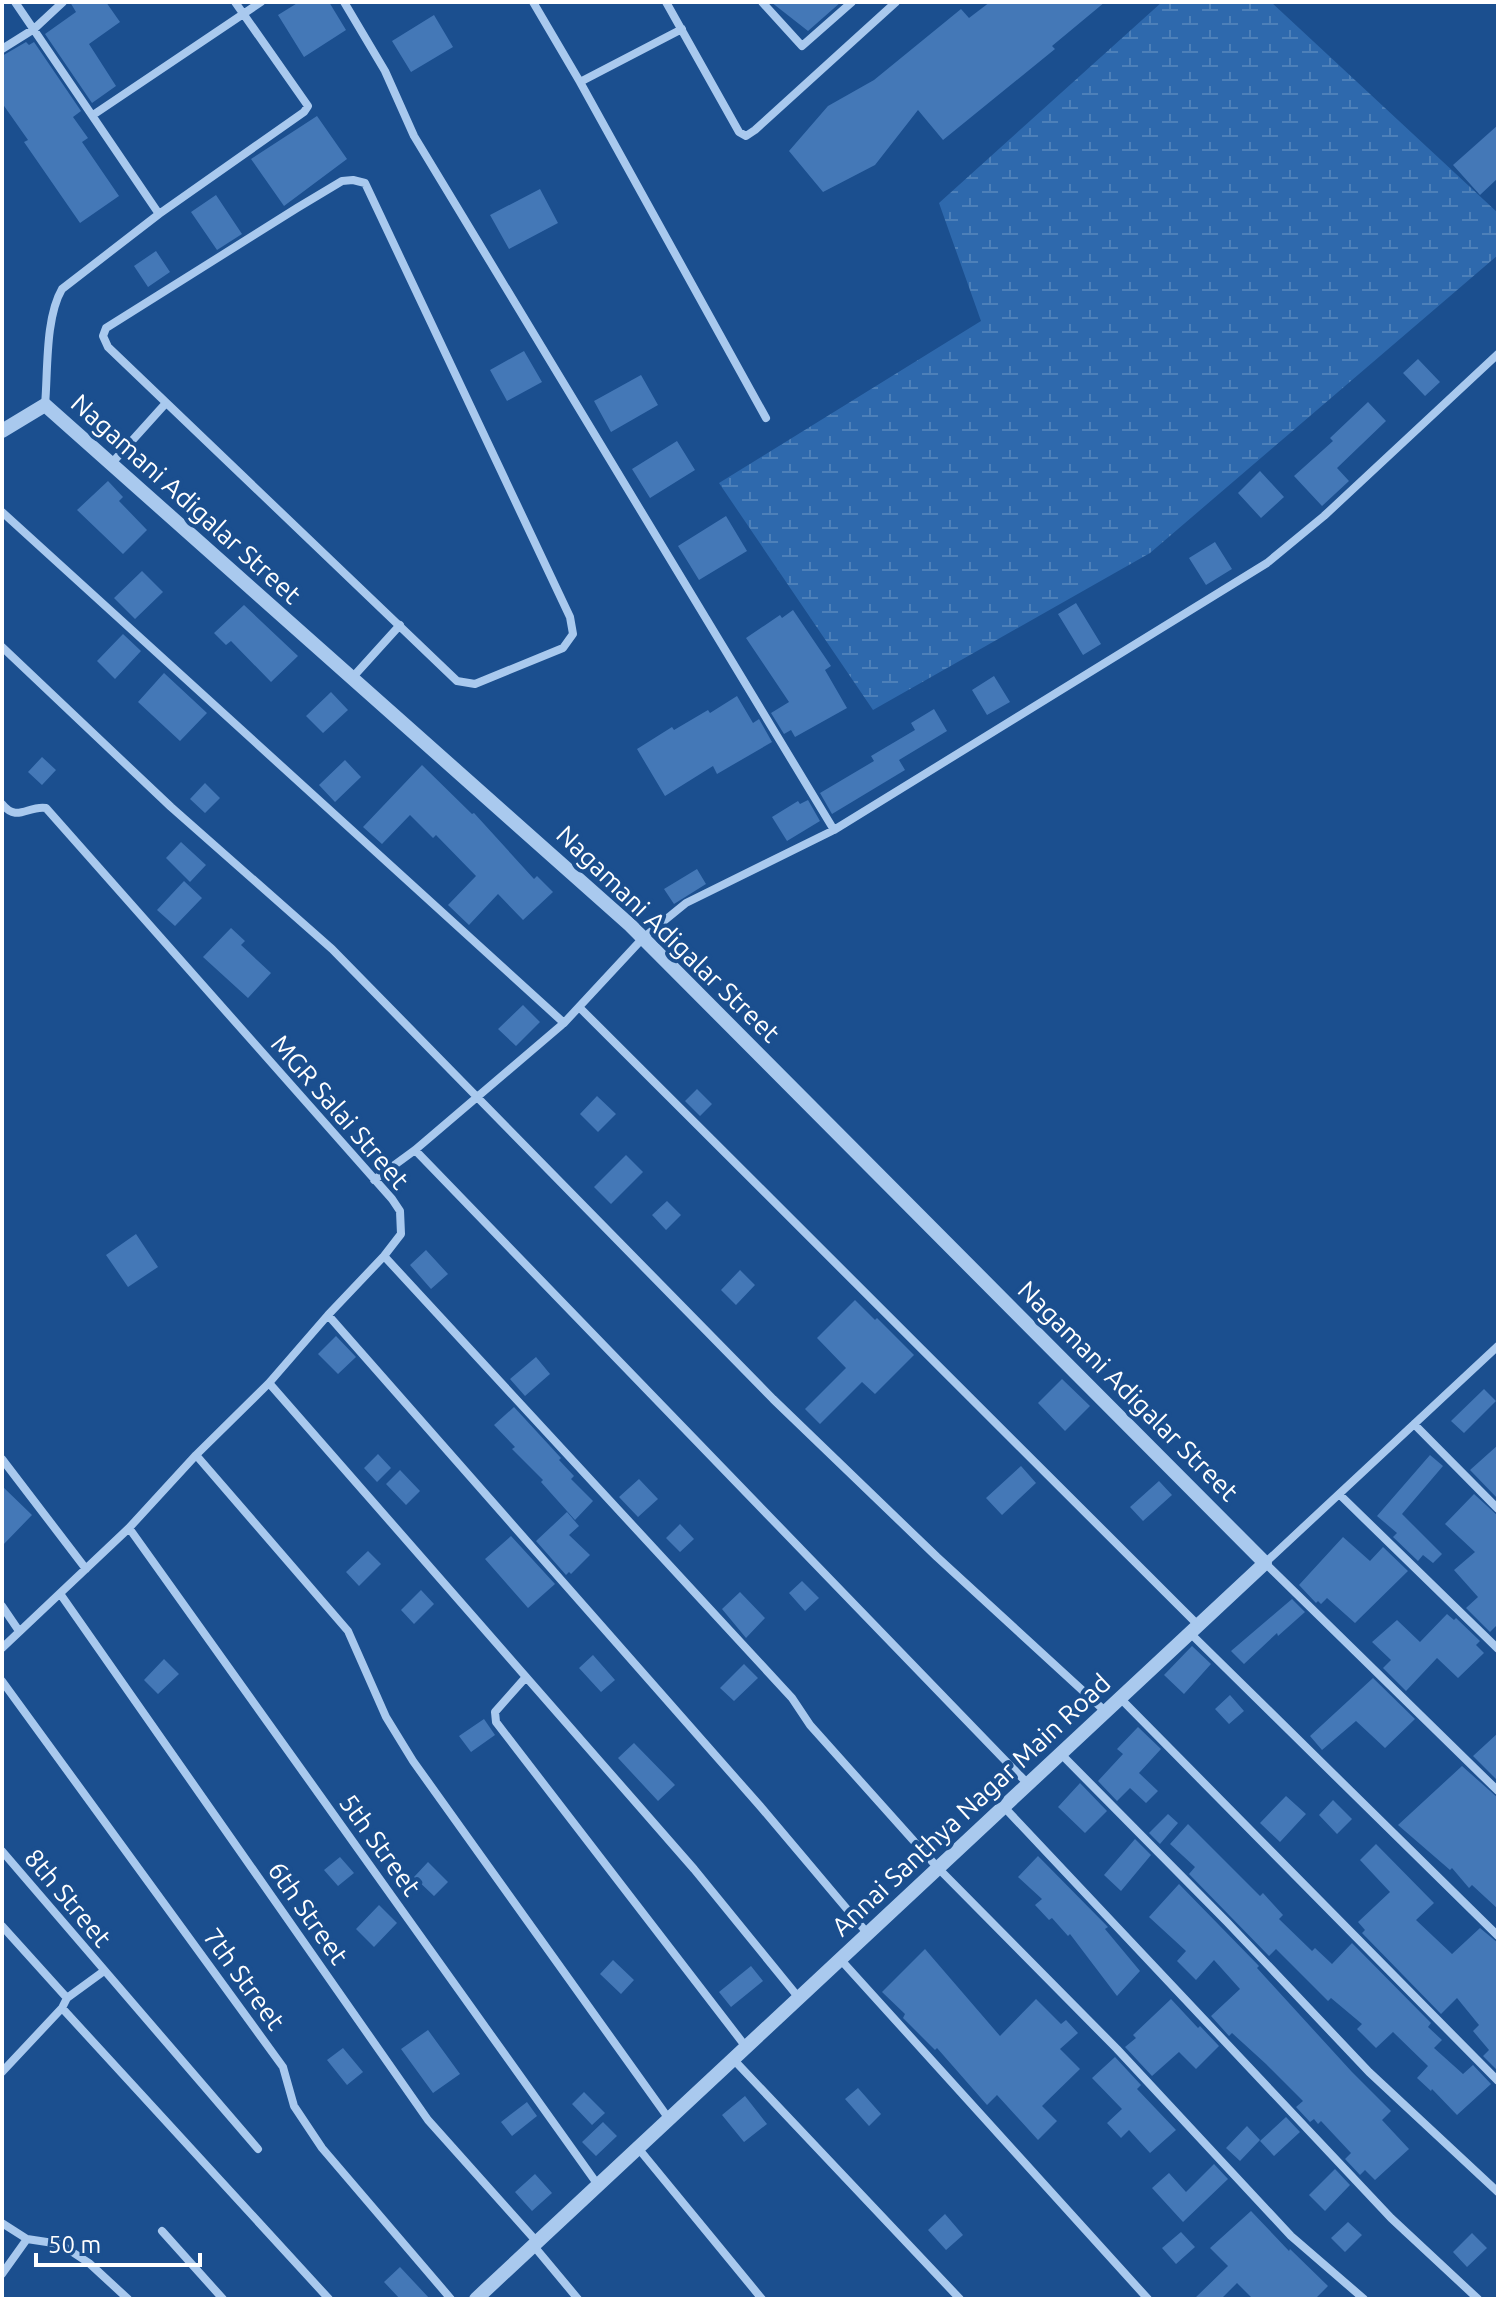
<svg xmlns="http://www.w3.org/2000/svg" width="1500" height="2301" font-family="Ubuntu,sans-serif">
<defs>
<pattern id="wetland-marsh" width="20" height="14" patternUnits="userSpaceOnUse" patternTransform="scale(2)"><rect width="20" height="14" fill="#2e69ad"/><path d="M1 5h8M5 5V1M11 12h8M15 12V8" fill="none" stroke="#4d80b9"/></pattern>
</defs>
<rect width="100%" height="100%" fill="#1b4f8f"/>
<path fill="url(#wetland-marsh)" d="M1162 2H1271L1498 213V255L1150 553 873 710 719 483 981 321 939 203Z"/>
<path fill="#4478b7" d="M70 2H106L120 22 89 44 116 86 92 103 45 34 76 12Z
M299 2H329L346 30 304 57 278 15Z
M771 2H841L808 31Z
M990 2H1105L1052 46 1055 49 943 140 918 110 875 165 823 192 789 151 828 106 874 80 961 9 969 18Z
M434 15 453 47 411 72 392 41Z
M26 42 29 45 34 42 81 111 73 117 88 138 82 142 119 196 80 223 24 142 28 140 2 103V56Z
M317 116 347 159 284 206 251 159Z
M1498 125V178L1480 195 1453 165Z
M540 189 558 223 509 249 490 215Z
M216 195 242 234 217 250 191 212Z
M156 251 170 272 148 287 134 266Z
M524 351 542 382 507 401 490 370Z
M1418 359 1440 382 1425 396 1403 373Z
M641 375 658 405 611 432 594 401Z
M1368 402 1386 421 1337 468 1349 481 1322 506 1294 476 1333 441 1330 438Z
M677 441 695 470 650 498 632 469Z
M1260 471 1284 497 1261 518 1238 493Z
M108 481 123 497 119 501 147 530 123 554 77 510Z
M726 516 747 551 699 580 678 546Z
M1215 542 1232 569 1206 585 1189 558Z
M142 571 163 592 135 619 114 598Z
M1076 603 1101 644 1083 655 1058 614Z
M244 605 298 656 271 682 231 641 226 645 214 633Z
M793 610 831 666 825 670 847 708 795 737 791 730 784 734 771 713 789 702 746 638 780 615 782 618Z
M123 634 141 651 115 679 97 661Z
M164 673 207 713 180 741 138 702Z
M994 676 1010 702 987 715 972 690Z
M331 692 348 710 323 733 306 716Z
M737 696 753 723 759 719 772 742 717 774 713 766 665 796 637 749 672 727 674 730 708 710 710 713Z
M934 709 947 731 899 760 905 770 832 814 820 793 874 761 871 756 915 730 911 723Z
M42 757 56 770 42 785 28 772Z
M345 760 361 777 335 802 319 785Z
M422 765 472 814 474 813 534 879 537 876 553 892 523 920 498 894 469 925 448 905 476 876 436 835 433 838 410 815 382 844 363 827Z
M205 783 220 798 205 813 190 799Z
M808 800 820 821 787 841 772 817 798 801 800 804Z
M181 842 206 865 190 882 166 858Z
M697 869 706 884 674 904 664 889Z
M184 881 202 898 175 926 157 910Z
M231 928 245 941 241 945 271 973 248 998 203 957Z
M523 1005 540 1022 516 1046 498 1029Z
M697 1089 712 1104 700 1116 685 1101Z
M597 1096 616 1114 598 1132 580 1114Z
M626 1155 643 1172 611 1204 594 1187Z
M667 1201 681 1215 666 1230 652 1215Z
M136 1234 158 1267 128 1287 106 1255Z
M426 1250 448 1274 431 1289 410 1265Z
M740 1270 755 1285 736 1305 721 1290Z
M855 1300 875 1320 877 1318 914 1355 875 1394 862 1382 820 1424 805 1409 846 1368 817 1338Z
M336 1336 356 1357 338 1374 318 1354Z
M536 1357 550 1374 525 1396 510 1379Z
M1062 1379 1090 1406 1065 1431 1038 1403Z
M1484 1389 1496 1401 1464 1433 1451 1421Z
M514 1407 561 1458 559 1460 574 1476 571 1479 593 1501 575 1520 541 1482 543 1480 512 1449 515 1447 494 1425Z
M1498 1445V1499L1470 1470Z
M378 1454 391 1468 377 1482 364 1468Z
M1430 1455 1443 1466 1402 1514 1442 1554 1433 1563 1423 1555 1418 1561 1393 1537 1397 1533 1377 1516Z
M1021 1466 1036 1483 1002 1515 986 1498Z
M400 1470 420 1491 406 1505 386 1484Z
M639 1479 658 1499 638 1517 619 1497Z
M1159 1481 1172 1495 1143 1521 1130 1507Z
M2 1486 32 1515 2 1546Z
M1474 1494 1498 1516V1624L1490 1632 1466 1608 1478 1597 1454 1570 1475 1552 1445 1524Z
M567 1512 579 1526 569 1535 590 1555 571 1574 569 1572 566 1575 536 1541Z
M680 1524 694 1539 680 1552 666 1538Z
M511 1536 555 1584 528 1608 485 1559Z
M1343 1537 1370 1561 1383 1547 1408 1571 1355 1623 1327 1598 1321 1604 1318 1601 1316 1603 1299 1585Z
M368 1551 381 1564 359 1586 346 1572Z
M802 1581 819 1598 805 1611 789 1593Z
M421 1590 434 1604 414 1624 401 1610Z
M740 1592 765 1618 746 1638 722 1609Z
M1292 1599 1305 1612 1278 1636 1277 1633 1244 1664 1231 1651Z
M1447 1614 1454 1620 1456 1618 1480 1641 1476 1645 1484 1653 1458 1678 1437 1658 1406 1691 1383 1668 1391 1660 1372 1642 1397 1620 1420 1642Z
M1192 1646 1211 1664 1184 1694 1164 1675Z
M593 1655 615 1680 601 1692 579 1668Z
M164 1659 179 1674 158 1694 144 1680Z
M744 1664 758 1678 734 1701 720 1688Z
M1373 1678 1415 1719 1385 1748 1356 1721 1322 1750 1310 1736Z
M1230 1695 1244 1711 1229 1724 1215 1709Z
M484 1719 495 1735 471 1752 459 1736Z
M1138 1727 1161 1749 1139 1773 1158 1791 1146 1803 1130 1788 1117 1801 1098 1781 1123 1754 1117 1749Z
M1498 1733V1781L1473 1756Z
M634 1743 675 1785 658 1801 618 1758Z
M1462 1766 1498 1798V1909L1472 1885 1469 1888 1452 1868 1450 1870 1398 1825Z
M1080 1783 1107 1811 1085 1833 1058 1807Z
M1286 1796 1306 1814 1280 1842 1260 1823Z
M1333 1800 1352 1819 1337 1834 1319 1815Z
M1168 1814 1178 1823 1160 1844 1149 1833Z
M1188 1824 1260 1896 1263 1893 1283 1915 1279 1919 1312 1951 1315 1948 1332 1964 1352 1943 1431 2023 1428 2027 1442 2040 1434 2048 1463 2074 1473 2065 1491 2084 1457 2115 1432 2089 1431 2091 1417 2078 1428 2066 1393 2032 1376 2048 1357 2029 1362 2024 1331 1998 1328 2001 1276 1949 1269 1956 1189 1874 1195 1867 1170 1844Z
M1135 1839 1151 1855 1121 1891 1104 1875Z
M1376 1844 1434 1903 1416 1920 1452 1954 1480 1928 1498 1943V2071L1483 2056 1489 2050 1473 2031 1479 2025 1457 1998 1441 2014 1362 1933 1365 1930 1358 1922 1390 1892 1360 1860Z
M1038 1856 1108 1927 1105 1929 1140 1971 1117 1996 1070 1934 1068 1936 1052 1918 1049 1920 1035 1905 1042 1899 1018 1877Z
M340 1857 354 1873 338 1886 324 1870Z
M428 1862 448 1882 434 1896 414 1877Z
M1179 1884 1259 1966 1257 1968 1352 2072 1391 2111 1382 2120 1409 2149 1375 2180 1365 2170 1360 2175 1345 2159 1351 2153 1321 2121 1318 2124 1314 2119 1310 2122 1296 2107 1303 2101 1266 2064 1232 2033 1229 2036 1211 2016 1240 1989 1214 1960 1196 1980 1177 1961 1186 1951 1149 1917Z
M379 1905 397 1923 374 1947 356 1929Z
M925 1949 1000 2036 1036 1999 1061 2024 1066 2020 1078 2033 1060 2049 1080 2069 1042 2106 1057 2121 1038 2140 997 2095 987 2105 937 2048 935 2050 903 2018 905 2014 882 1992Z
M613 1960 634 1980 621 1994 600 1974Z
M751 1966 763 1981 731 2007 719 1992Z
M1171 1999 1198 2028 1200 2026 1219 2046 1196 2069 1179 2052 1152 2076 1125 2047 1136 2038 1133 2035Z
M428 2030 460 2074 433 2093 401 2049Z
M343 2048 363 2072 347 2085 327 2060Z
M1115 2057 1141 2085 1137 2089 1176 2130 1150 2153 1129 2130 1121 2138 1107 2123 1122 2109 1092 2078Z
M858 2088 881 2114 869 2126 845 2099Z
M584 2092 605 2113 592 2125 572 2104Z
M745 2096 767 2124 744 2142 722 2115Z
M527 2102 537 2116 512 2136 501 2122Z
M1286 2117 1300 2132 1274 2156 1260 2141Z
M603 2122 617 2136 596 2156 582 2142Z
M1247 2126 1260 2140 1240 2161 1226 2148Z
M1214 2164 1228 2179 1183 2222 1152 2188 1169 2173 1186 2192Z
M1335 2169 1350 2185 1325 2211 1309 2195Z
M535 2174 552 2193 532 2211 515 2192Z
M1251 2211 1289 2251 1290 2249 1328 2286 1315 2299H1253L1237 2283 1221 2299H1194L1228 2266 1210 2248Z
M945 2214 963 2235 946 2250 928 2230Z
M1348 2222 1362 2235 1345 2252 1331 2238Z
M1181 2232 1195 2247 1176 2264 1162 2248Z
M1472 2233 1487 2248 1467 2267 1453 2252Z
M400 2267 430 2299H400L384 2282Z"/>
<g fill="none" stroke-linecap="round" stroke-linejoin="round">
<path stroke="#a9c9ee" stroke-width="8" d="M15 2 159 214 62 289C45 318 48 372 45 405
M344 2 385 71 414 136 834 830
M533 2 580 82
M666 2 739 132 746 136 755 130 896 2
M762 2 802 46 852 2
M682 29 580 82 766 418
M2 49 34 29 63 2
M93 115 261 2
M353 180 365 183 570 617 573 634 563 648 475 684 457 681 108 347 103 336 106 328 297 208 342 181Z
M159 214 304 112 308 106 235 2
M111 464 166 403
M2 512 564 1023
M2 647 171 807 332 949 773 1399 937 1557 1106 1712
M352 678 400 625
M2 804C17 823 28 805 46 808L392 1199 400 1211 401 1234 384 1256 328 1315 269 1383 196 1455 129 1528 2 1648
M580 1008 1198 1625
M415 1150 1028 1784
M374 1180 415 1150 564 1023 643 938 686 903 834 830 1267 563 1324 516 1498 354
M384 1256 792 1698 810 1725 938 1868 1117 2049 1291 2236 1364 2299
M328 1315 760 1806 868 1934
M1498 1346 1265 1563 1498 1791
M269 1383 694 1869 799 1998
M1414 1424 1498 1509
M196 1455 348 1631 386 1717 413 1761 669 2119
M2 1459 86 1569
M1339 1494 1498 1649
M129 1528 598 2185
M61 1595 428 2120 537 2242
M2 1606 19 1631
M1190 1633 1498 1936
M526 1677 495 1712 496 1722 746 2047
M2 1681 283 2067 294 2106 322 2148 451 2299
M1120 1698 1498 2081
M1061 1754 1227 1922 1369 2072 1498 2192
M1004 1807 1391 2218 1478 2299
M2 1851 258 2149
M2 1926 67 1998
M840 1959 1148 2299
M62 2008 329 2299
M733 2059 960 2299
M2 2072 62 2008 67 1998 104 1971
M638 2148 762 2299
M2 2223 27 2239 60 2244 89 2263 128 2299
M162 2231 223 2299
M533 2245 578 2299
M2 2274 27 2239"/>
<path stroke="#a9c9ee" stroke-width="14" d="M2 431 45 405 630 925 1265 1563 476 2299"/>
</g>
<g text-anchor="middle" stroke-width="8" stroke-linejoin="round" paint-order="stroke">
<g font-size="26" fill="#fff" stroke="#1b4f8f">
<text transform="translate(186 499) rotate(42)" y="9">Nagamani Adigalar Street</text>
<text transform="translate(668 934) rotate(44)" y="9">Nagamani Adigalar Street</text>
<text transform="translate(340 1112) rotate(49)" y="9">MGR Salai Street</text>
<text transform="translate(1128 1391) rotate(45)" y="9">Nagamani Adigalar Street</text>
<text transform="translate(971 1805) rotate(-43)" y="9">Annai Santhya Nagar Main Road</text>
<text transform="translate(380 1845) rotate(54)" y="9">5th Street</text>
<text transform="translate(68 1898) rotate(50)" y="9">8th Street</text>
<text transform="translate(308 1913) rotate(55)" y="9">6th Street</text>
<text transform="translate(244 1979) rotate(54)" y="9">7th Street</text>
</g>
</g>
<rect width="1500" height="2301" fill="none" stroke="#ffffff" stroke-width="8"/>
<path d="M36 2253v12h164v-12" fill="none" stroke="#ffffff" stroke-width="4"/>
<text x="48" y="2253" font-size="24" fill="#ffffff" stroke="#1b4f8f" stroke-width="6" paint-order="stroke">50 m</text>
</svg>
